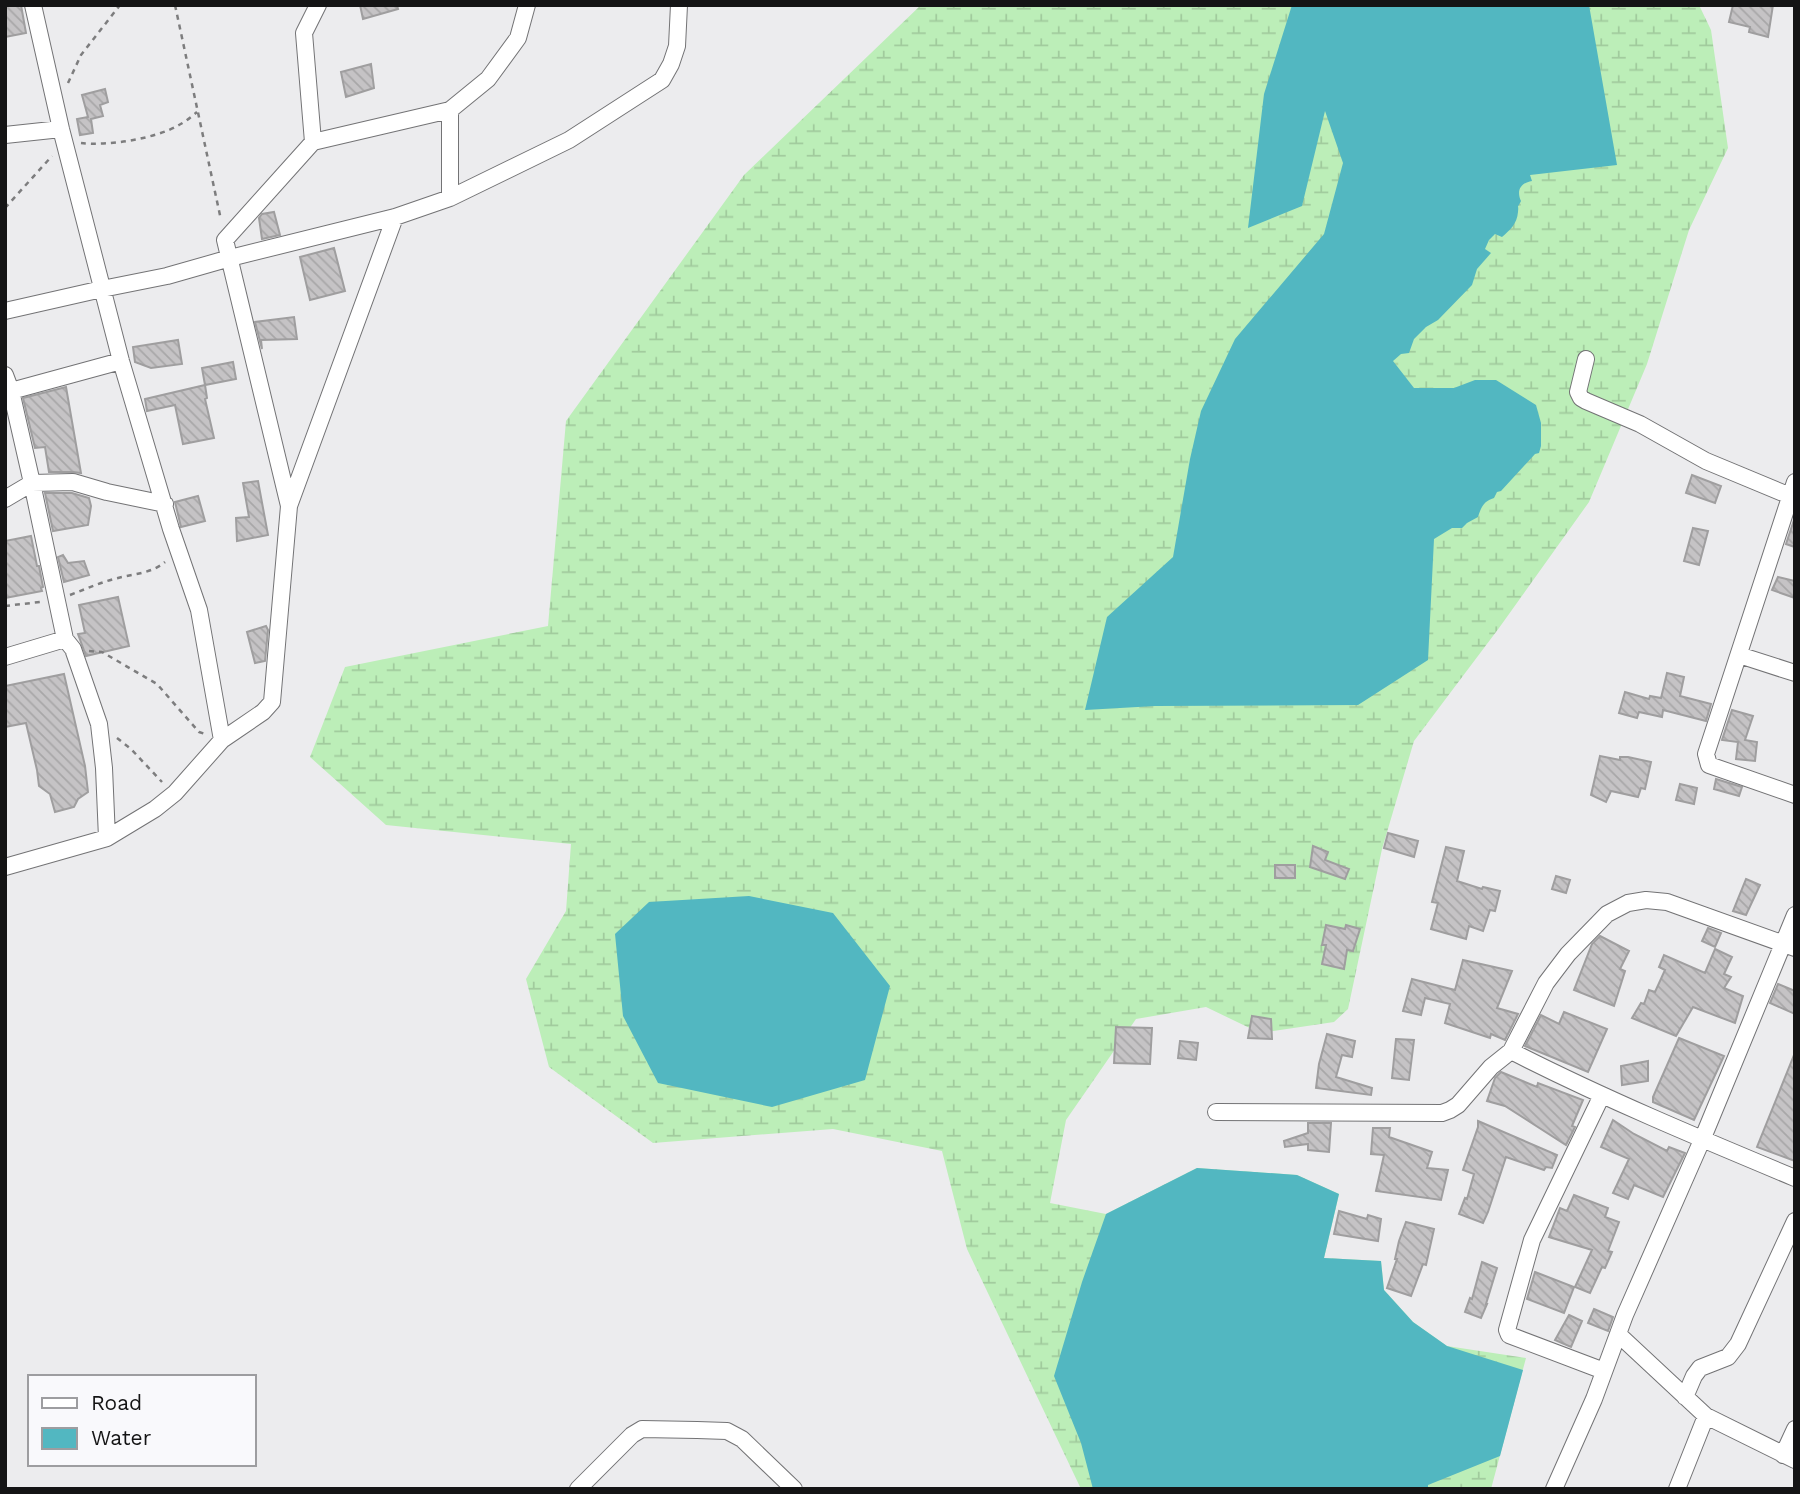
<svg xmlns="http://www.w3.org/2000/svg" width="1800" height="1494" font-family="'Work Sans',sans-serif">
<defs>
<pattern id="wetland-marsh" width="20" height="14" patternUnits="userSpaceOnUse" patternTransform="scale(1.75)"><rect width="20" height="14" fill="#bceeb8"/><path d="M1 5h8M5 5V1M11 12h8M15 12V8" fill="none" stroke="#a1cb9d"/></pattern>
<pattern id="building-back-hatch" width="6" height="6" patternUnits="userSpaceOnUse" patternTransform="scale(1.75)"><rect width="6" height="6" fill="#c5c3c5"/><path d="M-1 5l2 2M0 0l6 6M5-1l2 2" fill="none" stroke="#a8a7a8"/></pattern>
</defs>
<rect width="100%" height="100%" fill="#ececee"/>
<path fill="url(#wetland-marsh)" d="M921 5H1699L1711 30 1728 148 1689 230 1647 364 1589 502 1499 628 1414 741 1382 849 1348 1009 1334 1022 1260 1033 1206 1007 1136 1019 1066 1120 1050 1203 1106 1214 1197 1168 1297 1175 1339 1194 1324 1258 1381 1261 1384 1290 1413 1322 1447 1346 1526 1358 1491 1489H1081L967 1249 942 1151 833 1129 653 1143 549 1067 526 979 566 911 571 844 386 825 310 757 345 667 548 626 566 421 744 175Z"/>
<path fill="#52b7c1" d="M1292 5H1589L1617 165 1530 175 1532 181C1521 183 1516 190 1521 201 1516 211 1519 202 1518 212 1517 224 1510 230 1502 237L1495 234 1489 240 1485 249 1491 253 1477 269 1472 285 1438 320 1426 327 1414 339 1409 353 1401 354 1393 361 1414 388H1454L1475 380H1496L1536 405 1541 423V446L1539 453 1535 454 1501 491 1497 492 1494 498C1484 501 1481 507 1478 517L1467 523 1462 528H1452L1434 539 1428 660 1358 705 1155 706 1085 710 1107 617 1173 557 1190 459 1201 411 1235 339 1324 234 1343 163 1325 111 1302 206 1248 228 1264 94Z
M749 896 833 913 890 986 865 1080 772 1107 658 1083 623 1016 615 934 649 902Z
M1197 1168 1297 1175 1339 1194 1324 1258 1381 1261 1384 1290 1413 1322 1447 1346 1523 1370 1500 1456 1428 1485V1489H1093L1081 1443 1054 1376 1082 1282 1106 1214Z"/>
<path fill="url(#building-back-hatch)" stroke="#9f9e9f" stroke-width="2" d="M5 5H21L26 33 5 37Z
M360 5H397L398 9 363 19Z
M1733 5H1773L1768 37 1749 32 1750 27 1729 22Z
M371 64 374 88 346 97 341 72Z
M105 89 108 102 100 105 103 116 91 119 93 133 80 135 77 119 88 117 82 95Z
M274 212 280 235 262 239 259 218 262 214Z
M334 248 345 291 310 300 300 257Z
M294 317 297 339 261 340 262 349 255 322Z
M178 340 182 364 151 368 135 362 133 347Z
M233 362 236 379 205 385 202 368Z
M205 385 207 398 205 399 214 438 183 444 175 405 147 411 145 399Z
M66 387 81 473 73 472H49L45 447 35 448 23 398Z
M1692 475 1721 486 1715 503 1686 493Z
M258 481 268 535 237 541 236 518 249 517 243 483Z
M45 493H72L89 498 91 506 88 525 53 531Z
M198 496 205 521 181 527 175 502Z
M1795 517V547L1786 544Z
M1693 528 1708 531 1699 565 1684 561Z
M31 536 37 566H39L43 587 41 588 42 591 5 598V541Z
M63 555 68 563 84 561 89 575 64 582 58 557Z
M1778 577 1795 581V598L1772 590Z
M118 597 129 646 86 656 78 634 85 633 79 605Z
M266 626 268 630 265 661 255 663 247 632Z
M1667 673 1684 677 1680 696 1711 704 1706 721 1663 710 1662 717 1639 712 1637 718 1619 713 1625 692 1649 699 1650 696 1661 698Z
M64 674 85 766 88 792 78 799 74 807 55 812 50 794 39 786 37 770 26 723 5 727V686Z
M1732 710 1753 716 1745 740 1757 742 1755 761 1736 759 1738 742 1722 740Z
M1600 756 1620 760V757H1628L1651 762 1645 789 1641 788 1638 797 1611 791 1606 802 1591 795Z
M1716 779 1742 787 1739 796 1714 789Z
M1680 784 1697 788 1694 804 1676 800Z
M1388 833 1418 841 1414 857 1384 848Z
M1313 846 1328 852 1325 860 1349 869 1345 879 1310 867Z
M1446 847 1464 851 1457 881 1482 889 1483 887 1500 891 1495 911 1490 910 1483 931 1469 926 1466 939 1431 929 1438 903 1432 902Z
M1275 865H1295V878H1275Z
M1556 876 1570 880 1566 893 1552 889Z
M1746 879 1760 885 1746 915 1733 911Z
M1326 925 1345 929 1346 925 1360 929 1353 951 1347 950 1344 969 1322 964 1326 945H1322Z
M1708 928 1721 933 1715 947 1702 941Z
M1600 936 1629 951 1620 969 1625 971 1614 1006 1574 990 1592 944Z
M1715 949 1732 957 1724 974 1731 977 1724 988 1743 996 1735 1023 1693 1007 1676 1036 1632 1018 1641 1003 1644 1004 1649 990 1655 992 1665 970 1659 967 1664 955 1705 973Z
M1463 960 1512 971 1497 1008 1518 1014 1505 1040 1491 1034 1490 1038 1445 1023 1450 1004 1425 998 1421 1015 1403 1011 1412 979 1455 990Z
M1778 984 1795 991V1014L1770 1003Z
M1564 1012 1607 1029 1588 1072 1525 1046 1541 1015 1559 1024Z
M1252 1016 1271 1019 1272 1039 1248 1038Z
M1116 1027 1152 1028 1150 1064 1114 1063Z
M1327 1034 1355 1041 1352 1057 1342 1055 1336 1077 1372 1088 1371 1095 1316 1088 1319 1064Z
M1679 1038 1724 1056 1694 1120 1653 1102V1097Z
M1396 1039 1414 1040 1409 1080 1392 1078Z
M1180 1041 1198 1043 1196 1060 1178 1058Z
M1794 1055 1795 1056V1161L1757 1147Z
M1648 1061V1081L1622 1085 1621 1066Z
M1501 1072 1537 1087 1538 1083 1583 1100 1572 1126 1575 1127 1566 1145 1505 1106 1487 1101 1495 1078Z
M1613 1120 1634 1134 1667 1151 1669 1147 1685 1153 1663 1197 1634 1185 1628 1199 1613 1193 1629 1159 1601 1147Z
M1478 1121 1557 1155 1552 1168 1546 1167 1544 1170 1506 1157 1488 1212 1483 1223 1459 1214 1465 1198 1467 1199 1474 1174 1463 1170 1478 1127Z
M1308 1123H1331L1329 1152 1308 1150V1144L1285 1147 1284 1141 1308 1133Z
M1373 1128H1390L1389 1137 1432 1152 1427 1168 1448 1170 1441 1200 1376 1191 1384 1155 1371 1154Z
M1574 1195 1608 1208 1605 1217 1619 1222 1608 1251 1612 1252 1605 1268 1602 1267 1590 1293 1575 1287 1592 1250 1549 1237 1560 1208 1567 1211Z
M1339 1211 1367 1219 1368 1215 1381 1219 1378 1241 1334 1234Z
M1406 1222 1434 1229 1426 1265 1423 1264 1411 1296 1387 1288 1397 1259H1395L1399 1241Z
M1482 1262 1497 1268 1486 1304H1487L1481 1318 1465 1312 1470 1298 1472 1299Z
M1535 1272 1574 1287 1564 1313 1527 1299Z
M1594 1309 1613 1317 1608 1331 1588 1323Z
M1569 1315 1582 1321 1571 1347 1555 1340Z"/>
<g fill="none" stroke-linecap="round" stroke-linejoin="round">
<defs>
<path id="minor" d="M450 110V198
M5 135 61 129
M313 142 304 33 318 5
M5 311 102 289 167 276 230 258 395 217 450 198 569 140 662 80 671 64 677 46 679 5
M1586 359 1578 392 1581 398 1586 401 1640 424 1706 461 1795 498
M5 375 11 391 32 483 65 639 73 649 99 724 104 768 107 838
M11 391 121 361
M1795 482 1706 754 1709 765 1795 795
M5 499 32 483 73 482 107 492 165 504
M289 506 225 240 313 142 450 110 488 79 518 38 527 5
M1739 655 1795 673
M5 657 65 639
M222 740 263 712 272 702 289 506 395 217
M5 867 107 838 155 809 175 793 222 740 199 610 171 529 121 361 61 129 33 5
M1511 1051C1603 1098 1699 1138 1795 1178
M1602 1095 1532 1240 1507 1330 1509 1335 1604 1371
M1216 1112 1442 1113 1450 1110 1458 1105 1491 1067 1511 1051 1546 983 1568 954 1607 914 1628 903 1646 900 1667 902 1795 948
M1618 1334 1706 1416 1795 1460
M1685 1397 1694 1376 1700 1368 1728 1357 1738 1344 1795 1221
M1783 1455 1795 1429
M578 1489 632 1435 642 1429 697 1430 727 1431 742 1439 794 1489
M1554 1489 1594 1399 1625 1315 1702 1140 1795 915
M1677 1489 1706 1416"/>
</defs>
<use href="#minor" stroke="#737375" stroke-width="18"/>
<path stroke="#7d7d7e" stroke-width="2.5" stroke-dasharray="5 5" stroke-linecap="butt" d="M175 5 221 220
M68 83 81 55 120 5
M81 143C108 146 155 139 179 125 185 122 191 117 197 112
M5 208 52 156
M70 595C86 589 101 582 118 578 134 574 152 573 165 562
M5 606 40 602
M89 651 102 652 157 684 199 732 205 734
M117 738 131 749 162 782"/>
<use href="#minor" stroke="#fff" stroke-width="16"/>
</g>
<rect width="1800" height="1494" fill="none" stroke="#141415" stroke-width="14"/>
<rect x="28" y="1375" width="228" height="91" fill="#f9f9fc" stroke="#9d9da0" stroke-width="2"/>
<rect x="42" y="1398" width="35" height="10" fill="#ffffff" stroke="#9d9da0" stroke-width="2"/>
<text x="91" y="1410" font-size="21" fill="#141415">Road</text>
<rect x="42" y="1428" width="35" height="21" fill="#52b7c1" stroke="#9d9da0" stroke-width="2"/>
<text x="91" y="1445" font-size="21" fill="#141415">Water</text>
</svg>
